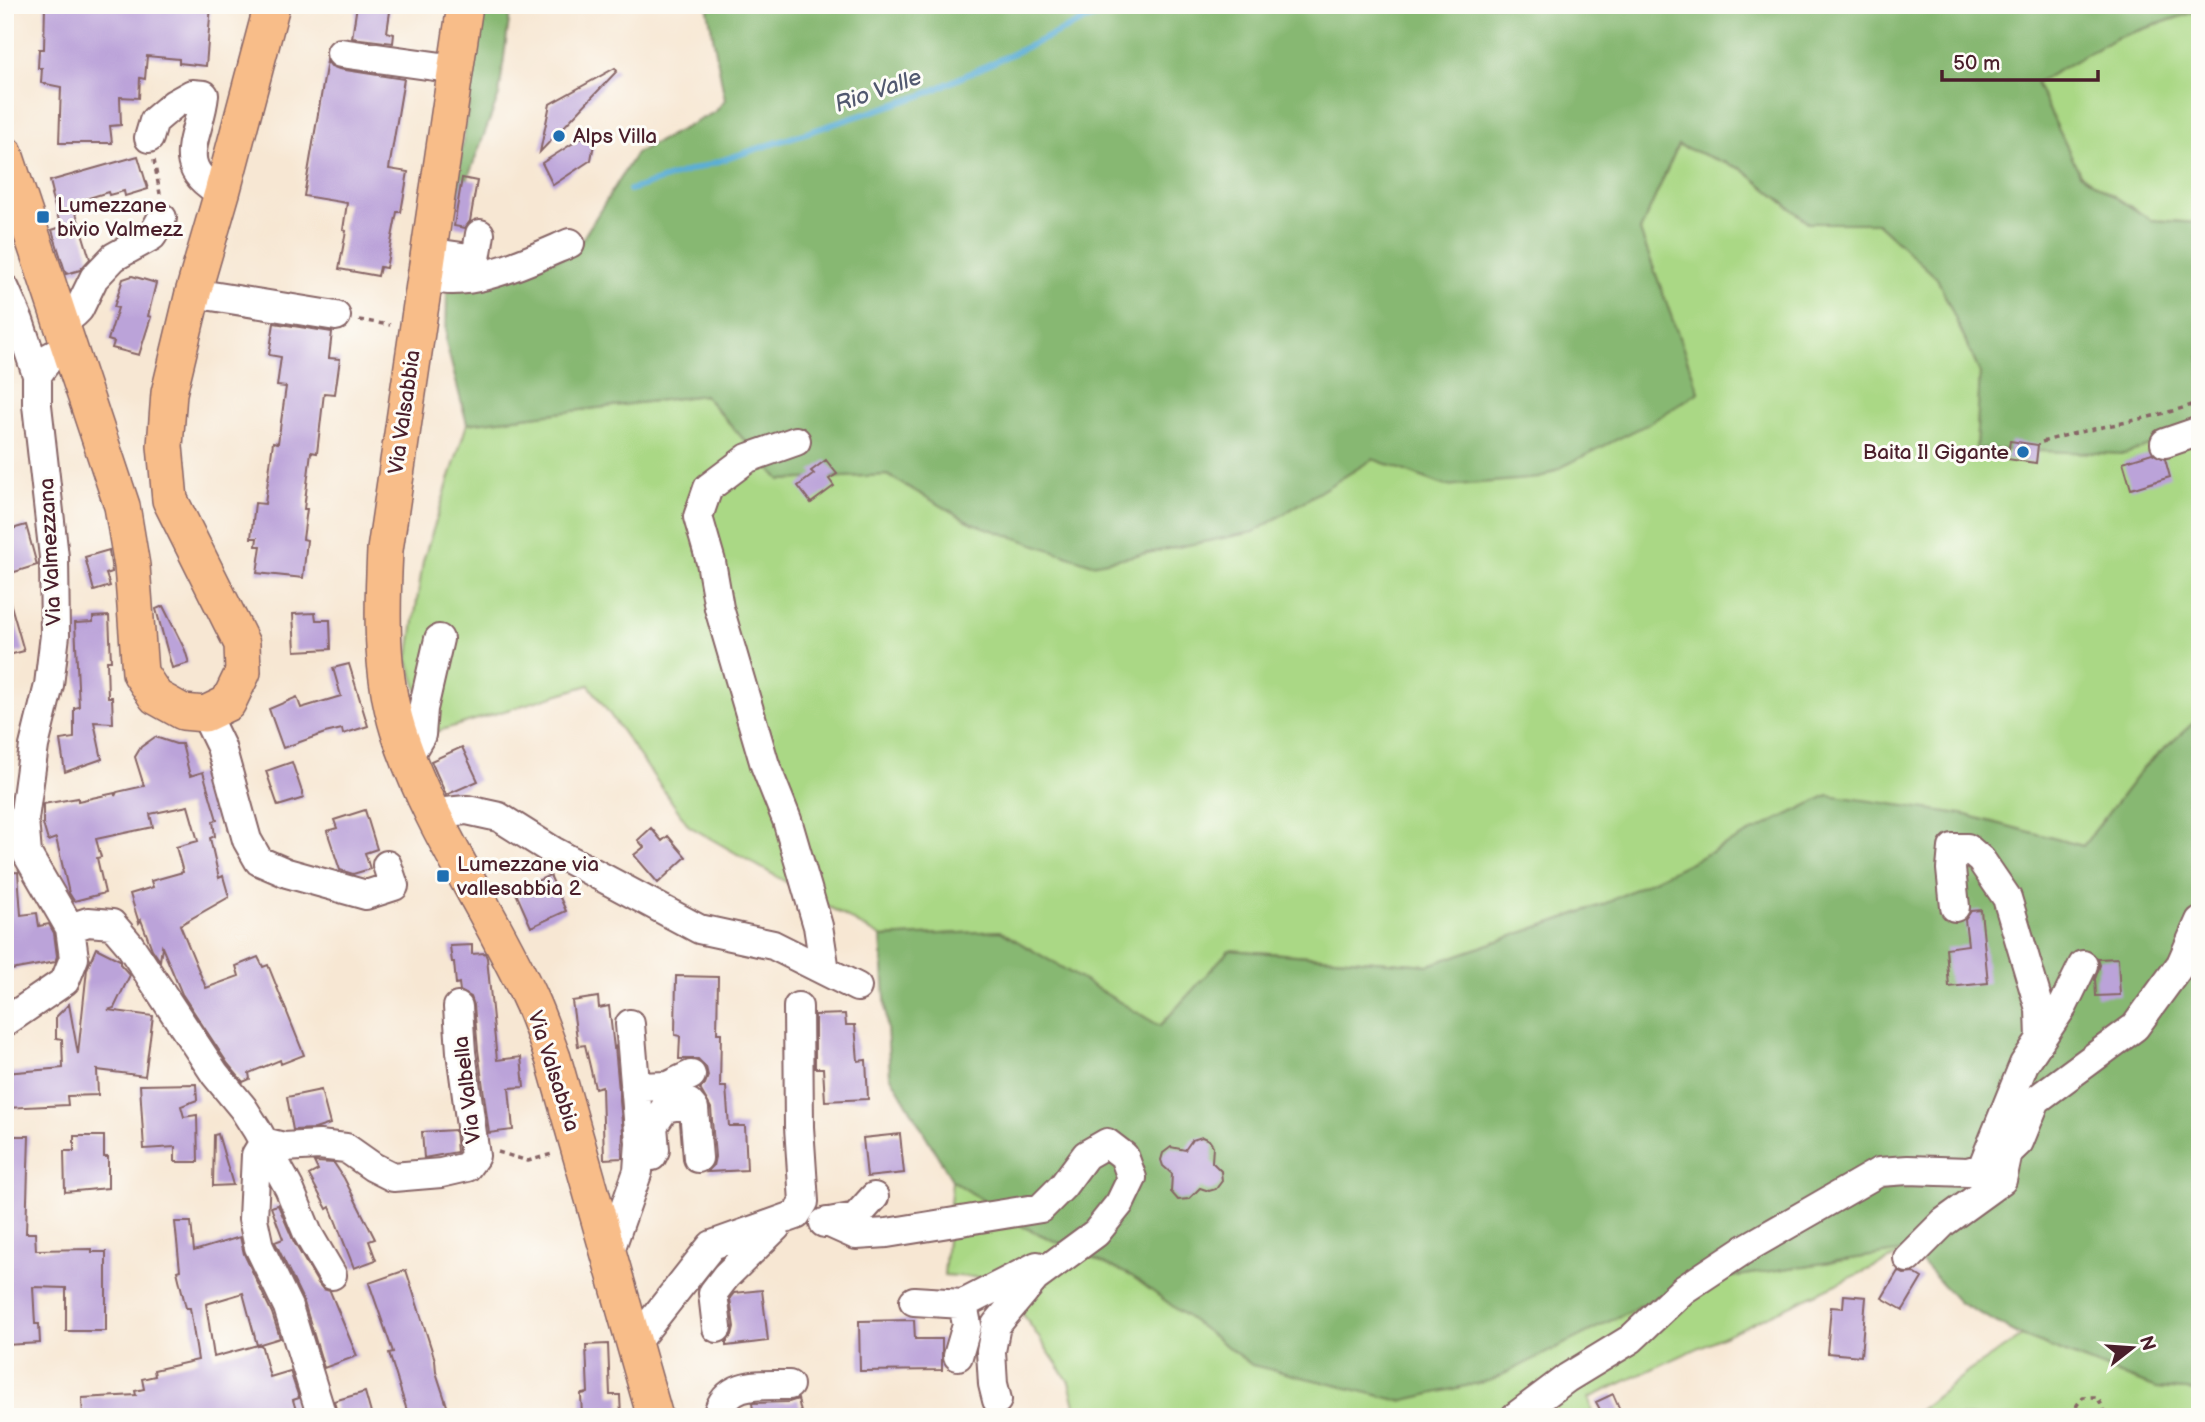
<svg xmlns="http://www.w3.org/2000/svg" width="2205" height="1422" font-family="'Balsamiq Sans',sans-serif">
<rect width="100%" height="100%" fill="#fdfcf7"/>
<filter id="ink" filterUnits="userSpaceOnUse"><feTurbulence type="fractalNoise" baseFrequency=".0143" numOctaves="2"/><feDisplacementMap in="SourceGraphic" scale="14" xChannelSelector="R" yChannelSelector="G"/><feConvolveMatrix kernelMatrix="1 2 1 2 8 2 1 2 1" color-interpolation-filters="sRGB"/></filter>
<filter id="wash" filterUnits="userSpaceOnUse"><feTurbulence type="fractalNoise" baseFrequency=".00686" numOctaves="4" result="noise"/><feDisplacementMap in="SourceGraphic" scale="28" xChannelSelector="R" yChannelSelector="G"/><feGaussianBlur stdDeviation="1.57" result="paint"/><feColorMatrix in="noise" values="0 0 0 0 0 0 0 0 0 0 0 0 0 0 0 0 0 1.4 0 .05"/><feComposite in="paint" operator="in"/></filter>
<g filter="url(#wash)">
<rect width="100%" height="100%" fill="#f7e7d3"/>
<path fill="#aad885" stroke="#7a7c58" stroke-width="2" d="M2200 10V223L2151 220 2080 174 2036 83 2116 38Z
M1678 145 1742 169 1809 223H1877L1937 278 1980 373 1976 449 2200 429V717L2143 768 2083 846 1962 814 1601 905 1429 965 1230 950 1160 1026 1000 931 881 937 689 826 589 685 432 733 408 661 423 561 467 424 704 395 780 480 887 475 972 523 1254 532 1373 459 1446 486 1699 392 1640 231Z
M952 1180 1024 1227 1132 1276 1252 1365 1492 1380 1684 1284 1911 1250 1589 1398 1593 1417H1078L1069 1382 999 1279 944 1275Z
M2022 1336 2156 1388 2200 1391V1417H1911L1969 1371Z"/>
<path fill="#87b872" stroke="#686c4e" stroke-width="2" d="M483 5H511L499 95 457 207 458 174Z
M707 5H2200V10L2116 38 2036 83 2080 174 2151 220 2200 223V429L2125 454 1976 449 1980 373 1937 278 1877 223H1809L1742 169 1678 145 1640 231 1699 392 1648 424 1540 478 1446 486 1373 459 1254 532 1092 564 972 523 887 475 780 480 704 395 467 424 446 343 447 292 573 254 636 153 715 112 725 100Z
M2200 717V1391L2156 1388 2022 1336 1958 1302 1911 1250 1684 1284 1492 1380 1401 1401 1252 1365 1132 1276 1024 1227 952 1180 890 1075 881 937 1000 931 1160 1026 1229 950 1429 965 1602 905 1828 795 1962 814 2083 846 2143 768Z"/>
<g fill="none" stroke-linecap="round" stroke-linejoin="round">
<path stroke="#5baed6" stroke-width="6" d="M630 190 923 95 1083 21 1130 5"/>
</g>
<g id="blocks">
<path fill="#bba3d9" d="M45 5H211L206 66 179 63V59L147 56 145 79 140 78 139 98 120 97 121 125 110 126 112 143H59L61 87 41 83 42 68H38L39 49H44Z
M357 5H391L387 32 394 34 393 43 352 38Z
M327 61 331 66 339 69 404 79 389 169 408 172 401 212H397L386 268 380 267 378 276 339 269 346 231 343 230 347 203 304 196Z
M615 68 617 71 540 152 550 104Z
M597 128 591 160 553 185 542 163Z
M138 156 148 189 125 196 124 191 109 195 108 192 73 203 90 259 80 270 66 274 52 230 61 227 51 194 53 193 50 181Z
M462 178 477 181 470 221 465 228 454 226Z
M132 276 156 283 148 316 151 317 139 355 112 348 114 342 108 340 118 308 114 307 123 279Z
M274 323 332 332 329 358 340 359 335 394 324 393 317 453 311 452 304 509H307L303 539 307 540 303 578 257 573 261 546H256L257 538H251L255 503 265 504 273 442 278 443 286 387 277 386 281 357 269 355Z
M2010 441 2038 445 2036 463 2007 459Z
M2152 453 2165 459 2170 477 2131 489 2123 462Z
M826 460 837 474 829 479 834 486 811 503 798 486 814 474 811 471Z
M26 525 37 565 5 575V531Z
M109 550 112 572 106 574 110 586 94 591 85 557Z
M10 602 24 651 5 656V603Z
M163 606 185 650 189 663 172 668 156 609Z
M315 613 316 620H330L331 649 295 651 293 614Z
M109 616 111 661H107L108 697H112L113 723 94 722 102 759 65 772 60 740 74 738V708L79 707 75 623 93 622V617Z
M349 664 368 726 343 734 342 729 325 733 283 748 269 709 297 697 301 708 341 696 333 668Z
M155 737 176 744H182L190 776 203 772 217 820 213 821 215 836 210 838 219 878 223 876 229 897 180 925 206 988 239 976 236 966 258 957 263 967 268 965 304 1055 281 1064 280 1060 249 1073 250 1079 243 1082 228 1064 182 994 162 947 160 961 152 949 141 920 139 923 130 894 153 887 151 881 183 872 176 847 198 841 188 806 150 814 153 827 96 839 101 857 97 858 105 893 74 901 69 893 56 838 48 841 43 824V804L78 798V801L115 793V796L117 792 144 786 135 757 141 747Z
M462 747 478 781 446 795 431 761Z
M292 762 304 798 278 806 266 771Z
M365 810 377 849 365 853 370 869 353 874 340 870 327 831 337 828 334 820Z
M651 828 662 841 668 836 686 857 658 883 634 855 644 847 638 840Z
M18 872 21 915 37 913 39 926 49 924 54 933 57 956 55 962 5 971V873Z
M550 875 566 911 531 927 515 891Z
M1981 910 1988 983 1949 987 1946 948 1968 945 1965 920 1971 911Z
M472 945V954L485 953 487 958 497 1060 521 1057 524 1087 509 1088 513 1130 489 1133 478 1050 474 1005 471 997 460 991 459 983 456 984 454 962H452L450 946Z
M96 948 120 960V964L130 975 114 1008 108 1010 153 1016 145 1076 97 1070 98 1095 67 1096 68 1105 5 1108V1073L63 1068 62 1039 56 1038V1017L69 1004 78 1054 87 969Z
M2118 958 2120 995 2096 996 2095 979 2100 965 2098 959Z
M676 976 718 977 717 1033H721L720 1087H726L729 1126H745L747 1170 707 1172 713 1166 715 1157 711 1108 700 1089 705 1084 708 1076 706 1067 698 1059H679L680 1036 675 1035Z
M598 997 599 1008 609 1006 614 1048 615 1047 623 1133 622 1158 604 1159 602 1086 595 1088 585 1045 578 1046 572 1001Z
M845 1014 846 1025H855L858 1061 866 1060 868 1099 825 1101 823 1068H815V1015Z
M196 1084 197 1100 181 1106 184 1117 197 1115 198 1162H175V1147L144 1149 140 1085Z
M321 1090 330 1124 315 1129 293 1130 287 1097Z
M455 1130 457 1152 424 1158 422 1132Z
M218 1134 233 1185 213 1186 214 1135Z
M900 1134 904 1173 867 1177 863 1138Z
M5 1136H29L26 1233H35L36 1250 92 1249V1252H106V1331H66V1288L33 1287 35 1324H39L40 1343 5 1345Z
M74 1136H104V1157H108V1188L65 1192 64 1151H74Z
M1202 1137 1209 1140 1213 1146 1212 1162 1221 1171 1222 1181 1216 1189 1209 1191 1200 1188 1189 1199 1178 1200 1171 1192 1172 1174 1163 1166 1161 1160 1163 1153 1171 1147 1185 1150 1192 1140Z
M314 1162 334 1163 344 1178 375 1239 369 1241 376 1260 354 1268 330 1207 327 1209 309 1175 318 1170Z
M278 1205 294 1242 318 1283 323 1289 330 1291 357 1356 324 1368 304 1302 275 1242 283 1239 271 1207Z
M175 1222H191L194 1251 240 1237 244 1254 272 1313 280 1338 257 1345 243 1293 206 1304 214 1357 261 1344 270 1377 290 1371 299 1398 293 1400 298 1417H83L82 1398 136 1395 135 1391 144 1389 142 1379 155 1376 154 1370 198 1360 190 1308H186L177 1271 180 1270Z
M406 1270 435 1360 436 1372 448 1409H445L448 1417H409L389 1353 393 1352 369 1283Z
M1898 1271 1904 1274 1914 1273 1922 1278 1903 1310 1882 1298Z
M762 1290 768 1341 726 1346V1342L732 1335 734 1327 730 1298 734 1293Z
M1844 1295 1866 1297 1861 1356 1827 1353 1831 1307 1843 1308Z
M914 1320 915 1339H942V1370L860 1371 859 1321Z
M608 1344 610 1395H620L621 1417H582L581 1394 588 1393 586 1345Z
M365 1392 372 1417H338L334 1401Z
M1613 1394 1623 1417H1604L1596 1402Z
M798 1399 802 1417H754L752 1403 789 1402Z"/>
</g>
</g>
<g filter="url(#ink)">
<use href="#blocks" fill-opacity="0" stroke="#876566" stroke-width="2"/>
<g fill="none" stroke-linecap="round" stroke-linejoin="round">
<defs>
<path id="minor" d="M341 53 456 69
M149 138 154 121 174 104 192 94 204 95C200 137 170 166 222 193
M427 252 476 259 480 234
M424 276C432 277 442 280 451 280 487 281 537 257 570 243
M5 289 19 321 37 375
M193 293 336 316
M60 318 74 314 79 309 94 278 114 257 152 236 162 218
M796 441 748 458 708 488 698 517 711 562 719 608 765 765 787 820 818 926 825 971
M2165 443 2200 431
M205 714 221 747 247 840 259 861 287 873 366 895 394 886 387 865
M409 755 421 735 423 709 439 639
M434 813 467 810 499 817 553 851 699 929 773 945 857 987
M1955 907 1951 869 1953 848H1967L1981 860 2007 898 2040 1009 2041 1039
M70 928 88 922 112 924 129 944 215 1074 243 1108 257 1130 289 1188 308 1234 332 1275
M5 1022 65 981 74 958 70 928 27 854 24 819 34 746 49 685 55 635 54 557 37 405V375L50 357 71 346
M635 1087 668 1086 691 1075
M652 1156 655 1150 653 1126 665 1108 689 1103 694 1109 698 1158
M1982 1168 2024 1064 2063 1006 2083 965
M827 1222 856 1235 887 1233 1041 1208 1063 1186 1086 1155 1107 1143 1124 1156 1132 1178 1120 1203 1096 1233 1035 1278 996 1325 991 1351 993 1384 997 1400
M824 1223 856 1217 874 1197
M609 1253 638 1171 640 1142 630 1024
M1908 1258 1944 1222 2002 1180 2008 1152
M914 1301 963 1304 1037 1266
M717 1328 713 1293 726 1276 776 1227
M634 1344 712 1245 796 1215 804 1202 799 1127 798 1007
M958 1356 967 1325 963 1304
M322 1417 288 1307 259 1247 253 1219 256 1155 264 1142 284 1147 319 1145 346 1148 373 1167 393 1177 441 1173 467 1167 475 1156 461 1052 458 1007
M717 1417C725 1381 759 1385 789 1385
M1515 1417 1567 1378 1631 1339 1683 1290 1745 1249 1879 1172 1908 1170 1968 1172 1996 1164 2019 1142 2036 1100 2135 1027 2181 964 2200 921"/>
<path id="major" d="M465 5 385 550C382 609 380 672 398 730 429 827 491 911 532 1003 540 1021 546 1040 553 1058L655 1417
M5 154 122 506 132 566 140 673 156 697 183 712 205 714 228 703 243 672 242 644 170 500 165 446 169 393 193 293 222 193 272 5"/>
</defs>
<use href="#minor" stroke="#876566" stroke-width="32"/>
<use href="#major" stroke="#876566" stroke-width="38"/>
<path stroke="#876566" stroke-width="3.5" stroke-dasharray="5 5" stroke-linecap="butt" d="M154 160 160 194
M359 320 390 325
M2042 442C2094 426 2149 421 2200 402
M498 1152 528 1161 552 1154
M2074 1417 2077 1405 2083 1397H2097L2103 1407 2105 1417"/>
<use href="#minor" stroke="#fff" stroke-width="28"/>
<use href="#major" stroke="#f8bd89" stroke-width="35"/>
</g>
</g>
<g fill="#1f6fb2" stroke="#fdfcf7" stroke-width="2.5">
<circle cx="559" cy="136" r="7"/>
<rect x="36" y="210" width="14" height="14" rx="3.5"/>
<circle cx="2023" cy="452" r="7"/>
<rect x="436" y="869" width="14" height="14" rx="3.5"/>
</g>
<g text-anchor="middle" stroke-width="6" stroke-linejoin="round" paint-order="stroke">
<g font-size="21" fill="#4a1f2b" stroke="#fdfcf7" text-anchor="start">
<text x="573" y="143">Alps Villa</text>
<text x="57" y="212">Lumezzane<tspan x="57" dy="24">bivio Valmezz</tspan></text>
<text x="2009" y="459" text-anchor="end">Baita Il Gigante</text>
<text x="457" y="871">Lumezzane via<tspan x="457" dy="24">vallesabbia 2</tspan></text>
</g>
<g font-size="21" fill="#4a1f2b" stroke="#fdfcf7">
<text transform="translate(404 412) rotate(-82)" y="7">Via Valsabbia</text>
<text transform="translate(50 552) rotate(-93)" y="7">Via Valmezzana</text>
<text transform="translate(554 1071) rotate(72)" y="7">Via Valsabbia</text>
<text transform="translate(467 1090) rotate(-97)" y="7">Via Valbella</text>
</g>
<g font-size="23" font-style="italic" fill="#51586f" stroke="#fdfcf7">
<text transform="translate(878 90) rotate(-19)" y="8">Rio Valle</text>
</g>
</g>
<rect width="2205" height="1422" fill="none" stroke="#fdfcf7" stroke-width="28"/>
<g transform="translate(2132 1348) rotate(73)" stroke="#fdfcf7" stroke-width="5" paint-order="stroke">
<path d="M0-5L12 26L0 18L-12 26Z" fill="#4a1f2b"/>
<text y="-10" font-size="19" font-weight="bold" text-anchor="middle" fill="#4a1f2b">N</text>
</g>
<path d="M1942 70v10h156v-10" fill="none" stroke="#4a1f2b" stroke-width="3.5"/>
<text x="1953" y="70" font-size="21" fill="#4a1f2b" stroke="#fdfcf7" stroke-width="5" paint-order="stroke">50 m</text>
</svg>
